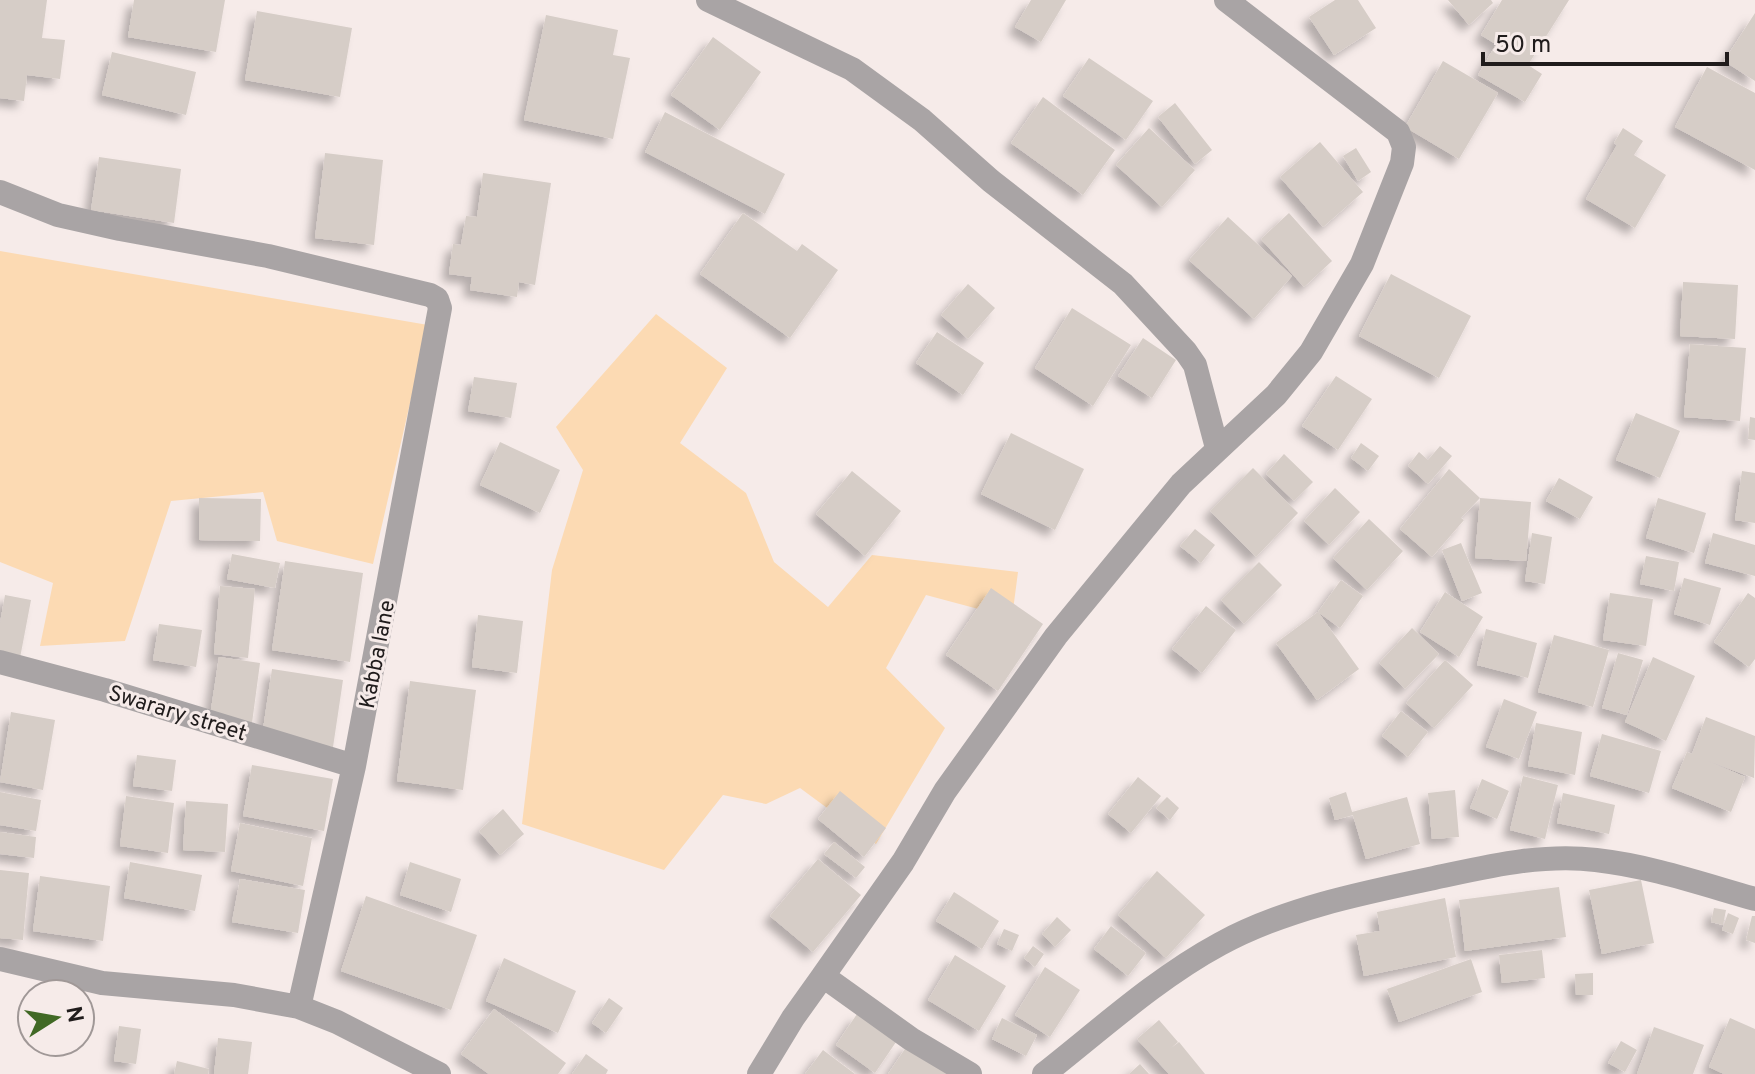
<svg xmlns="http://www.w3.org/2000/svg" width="1755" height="1074" font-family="Overpass,sans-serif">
<defs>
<filter id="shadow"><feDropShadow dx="-7" dy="7" stdDeviation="4" flood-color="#0004"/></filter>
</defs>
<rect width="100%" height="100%" fill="#f6ebe9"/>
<path fill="#fcdab3" d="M0 251 428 325 373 564 277 541 263 492 171 501 125 641 40 646 53 583 0 562Z
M656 314 727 368 680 443 746 493 774 562 828 607 872 555 1018 572 1012 618 926 595 886 668 945 728 876 844 800 788 766 804 723 795 664 870 522 824 552 570 583 470 556 427Z"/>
<path fill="#d6cdc7" filter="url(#shadow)" d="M0 0H47L42 38 65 40 60 79 27 75 24 101 0 98Z
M134 0H225L216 52 128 37Z
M1031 0H1066L1041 42 1015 27Z
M1335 0H1358L1376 28 1334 55 1309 17Z
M1448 0H1491L1493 3 1469 25Z
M1502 0H1569L1528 65 1542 74 1525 102 1478 75 1495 46 1523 61 1481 35Z
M257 11 352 28 340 97 245 80Z
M1755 13V81L1724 61Z
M546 15 618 30 613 55 630 58 613 139 524 120Z
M713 37 761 72 720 130 671 95Z
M112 52 196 72 186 115 102 95Z
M1089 58 1153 101 1126 140 1063 96Z
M1443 61 1498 93 1459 159 1405 127Z
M1707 67 1755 93V170L1675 127Z
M1043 97 1115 150 1083 195 1011 143Z
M1175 103 1212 150 1195 164 1158 117Z
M665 112 785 174 765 214 645 152Z
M1149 128 1195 170 1162 207 1116 165Z
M1623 128 1643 141 1634 155 1666 175 1635 228 1586 199 1617 145 1614 143Z
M1320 142 1363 192 1323 227 1280 177Z
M1356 148 1371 172 1358 181 1343 156Z
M325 153 383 160 374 245 315 238Z
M99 157 181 169 174 223 91 210Z
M483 173 551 183 535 285 519 282 517 297 470 290 472 277 449 274 453 244 461 245 466 216 477 217Z
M743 213 797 251 802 244 838 270 790 338 700 274Z
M1289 213 1332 261 1304 287 1261 239Z
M1228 217 1292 276 1254 319 1189 260Z
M1391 274 1471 316 1439 378 1359 336Z
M1683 282 1738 285 1735 339 1680 336Z
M968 284 995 308 968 339 941 315Z
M1072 308 1131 345 1093 406 1035 368Z
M937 332 984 363 963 395 916 363Z
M1143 338 1176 360 1152 398 1118 376Z
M1690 344 1746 348 1740 421 1684 417Z
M1336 376 1372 399 1338 450 1302 426Z
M474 377 517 383 511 418 468 411Z
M1636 413 1680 431 1660 478 1616 460Z
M1750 417 1755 418V440L1748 439Z
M1011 433 1084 469 1055 530 981 494Z
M500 442 560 470 540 513 480 485Z
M1361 443 1379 456 1368 471 1351 458Z
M1440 446 1452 456 1428 484 1408 466 1419 452 1428 460Z
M1284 454 1313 482 1294 501 1266 474Z
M1253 468 1298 513 1256 557 1210 511Z
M1449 469 1480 498 1461 518 1464 520 1432 557 1400 529Z
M852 471 901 511 865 556 816 514Z
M1742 471 1755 473V523L1735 520Z
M1559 478 1593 497 1580 519 1546 501Z
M1335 488 1360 512 1329 545 1304 521Z
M199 498 261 499 260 541 199 540Z
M1480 498 1531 502 1526 561 1475 558Z
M1658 498 1706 513 1694 553 1646 538Z
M1369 519 1403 551 1367 590 1333 558Z
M1195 529 1215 545 1201 563 1180 546Z
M1532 533 1552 537 1545 584 1525 581Z
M1713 533 1755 545V576L1705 563Z
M1461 543 1482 593 1462 601 1442 550Z
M232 554 280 563 275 588 227 579Z
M1646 556 1679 562 1674 591 1640 584Z
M285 561 363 573 350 662 272 650Z
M1259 562 1282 585 1244 624 1221 600Z
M1684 578 1721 588 1710 625 1674 614Z
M1341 580 1363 596 1340 628 1318 612Z
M220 586 255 589 248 658 214 654Z
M991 588 1043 624 998 691 946 655Z
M1445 592 1483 617 1459 657 1420 632Z
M1610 593 1653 599 1646 646 1603 640Z
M1748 593 1755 598V659L1749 667 1714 642Z
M5 595 31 600 20 658 0 653V623Z
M1206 606 1236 630 1202 673 1172 649Z
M1318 612 1359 669 1317 700 1276 643Z
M478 615 523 621 517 673 472 667Z
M159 624 202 630 196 667 153 660Z
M1412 628 1439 654 1405 689 1379 663Z
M1486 629 1537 643 1528 678 1477 665Z
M1554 635 1609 650 1593 707 1538 692Z
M1618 653 1643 660 1627 715 1602 708Z
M219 657 260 663 252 723 210 716Z
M1653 657 1695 676 1666 741 1625 722Z
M1445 660 1473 685 1434 728 1406 703Z
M272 669 343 680 333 747 262 736Z
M410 681 476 690 463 790 397 781Z
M1504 699 1537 712 1519 759 1486 747Z
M1401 711 1428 732 1408 757 1382 736Z
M11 712 55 720 43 790 0 782Z
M1706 717 1755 736 1754 778 1708 761 1745 777 1731 812 1672 788 1687 752 1692 754Z
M1536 723 1582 732 1575 775 1528 766Z
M1602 734 1661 751 1649 793 1590 776Z
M137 755 176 760 172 791 133 786Z
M252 765 333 779 324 831 243 816Z
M1523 776 1558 785 1545 839 1510 830Z
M1138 777 1161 796 1131 833 1108 814Z
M1482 779 1509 791 1497 819 1470 808Z
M1455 790 1459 837 1432 839 1428 793Z
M840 791 886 828 864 857 818 819Z
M0 792 41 800 36 831 0 825Z
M1346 792 1353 815 1335 820 1329 798Z
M1563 793 1615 805 1609 834 1557 823Z
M126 796 174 803 168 853 120 846Z
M1167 797 1179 808 1170 820 1156 808Z
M1407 797 1420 844 1366 859 1352 812Z
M186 801 228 804 225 852 183 850Z
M503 809 524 834 500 855 479 831Z
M240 823 312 838 303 886 231 871Z
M0 832 36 837 34 858 0 854Z
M834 842 865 867 856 878 824 854Z
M818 859 861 895 813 952 770 916Z
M130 862 202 875 195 911 124 898Z
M410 862 461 879 451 912 400 895Z
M0 870 29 873 23 940 0 938Z
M1157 871 1205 915 1166 958 1118 915Z
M40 876 110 886 103 941 33 931Z
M240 879 305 890 298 933 232 922Z
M1641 880 1654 943 1602 954 1589 890Z
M1559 887 1566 937 1465 951 1459 900Z
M954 892 999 921 982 949 936 921Z
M366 896 477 935 451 1010 341 971Z
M1445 898 1456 957 1364 976 1356 935 1380 931 1377 912Z
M1714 908 1726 910 1723 925 1711 922Z
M1728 913 1739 918 1733 934 1722 930Z
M1752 916H1755V943L1746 940Z
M1057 917 1071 930 1055 947 1042 934Z
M1111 926 1146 953 1128 976 1094 949Z
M1004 929 1019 935 1012 951 997 944Z
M1033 946 1044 954 1035 967 1024 958Z
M1542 950 1545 978 1502 983 1499 955Z
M955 955 1006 986 979 1031 928 1000Z
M504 958 576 991 558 1033 486 1001Z
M1471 959 1482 992 1399 1022 1387 989Z
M1045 967 1080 990 1050 1037 1015 1015Z
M1593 973V995H1576L1575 974Z
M609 998 623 1008 606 1033 592 1023Z
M494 1009 566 1063 558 1074H489L461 1054Z
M857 1014 896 1042 875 1073 836 1045Z
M1002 1018 1037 1035 1026 1056 992 1039Z
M1730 1018 1755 1029V1074H1724L1709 1067Z
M1159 1020 1178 1042 1171 1048 1179 1042 1205 1074H1169L1137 1039Z
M119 1026 141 1029 136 1064 114 1061Z
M1654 1027 1704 1045 1693 1074H1637Z
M218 1038 252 1042 248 1074H214Z
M1621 1041 1637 1050 1625 1072 1608 1063Z
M909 1043 952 1074H888Z
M823 1050 855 1074H805Z
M586 1054 608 1070 606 1074H572Z
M177 1061 209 1069 208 1074H174Z
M1140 1064 1149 1074H1129Z"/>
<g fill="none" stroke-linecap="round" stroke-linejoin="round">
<path stroke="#a9a4a5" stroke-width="24" d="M708 0 852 69 922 120 991 181 1123 284 1186 352 1195 365 1217 448
M0 192 58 215 120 229 268 256 430 295 437 299 440 308 354 766 299 1007
M0 662 105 690 354 766
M0 959 102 983 234 995 299 1007 337 1022 439 1074
M823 976 903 862 945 791 1056 636 1181 484 1276 395 1311 352 1362 264 1402 163 1404 147 1398 132 1226 0
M759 1074 793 1018 823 976 911 1039 970 1074
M1044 1074C1100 1030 1157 978 1220 944 1284 909 1362 893 1434 878 1486 867 1542 853 1596 860 1650 866 1702 884 1755 899"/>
</g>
<g text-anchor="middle" stroke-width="6" stroke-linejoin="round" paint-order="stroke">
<g font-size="22" fill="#201c1c" stroke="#f6ebe9">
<text transform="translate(376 654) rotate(-79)" y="8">Kabba lane</text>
<text transform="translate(178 712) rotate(17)" y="8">Swarary street</text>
</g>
</g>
<g transform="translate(56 1018) rotate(79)"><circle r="38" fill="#f6ebe9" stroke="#a09897" stroke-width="2"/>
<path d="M0-6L14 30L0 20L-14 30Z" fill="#416925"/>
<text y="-12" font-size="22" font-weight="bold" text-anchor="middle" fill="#201c1c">N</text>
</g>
<path d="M1483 52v12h244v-12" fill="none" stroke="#201c1c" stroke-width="4"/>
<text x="1495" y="52" font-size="24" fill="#201c1c" stroke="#f6ebe9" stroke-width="6" paint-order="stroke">50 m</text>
</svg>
